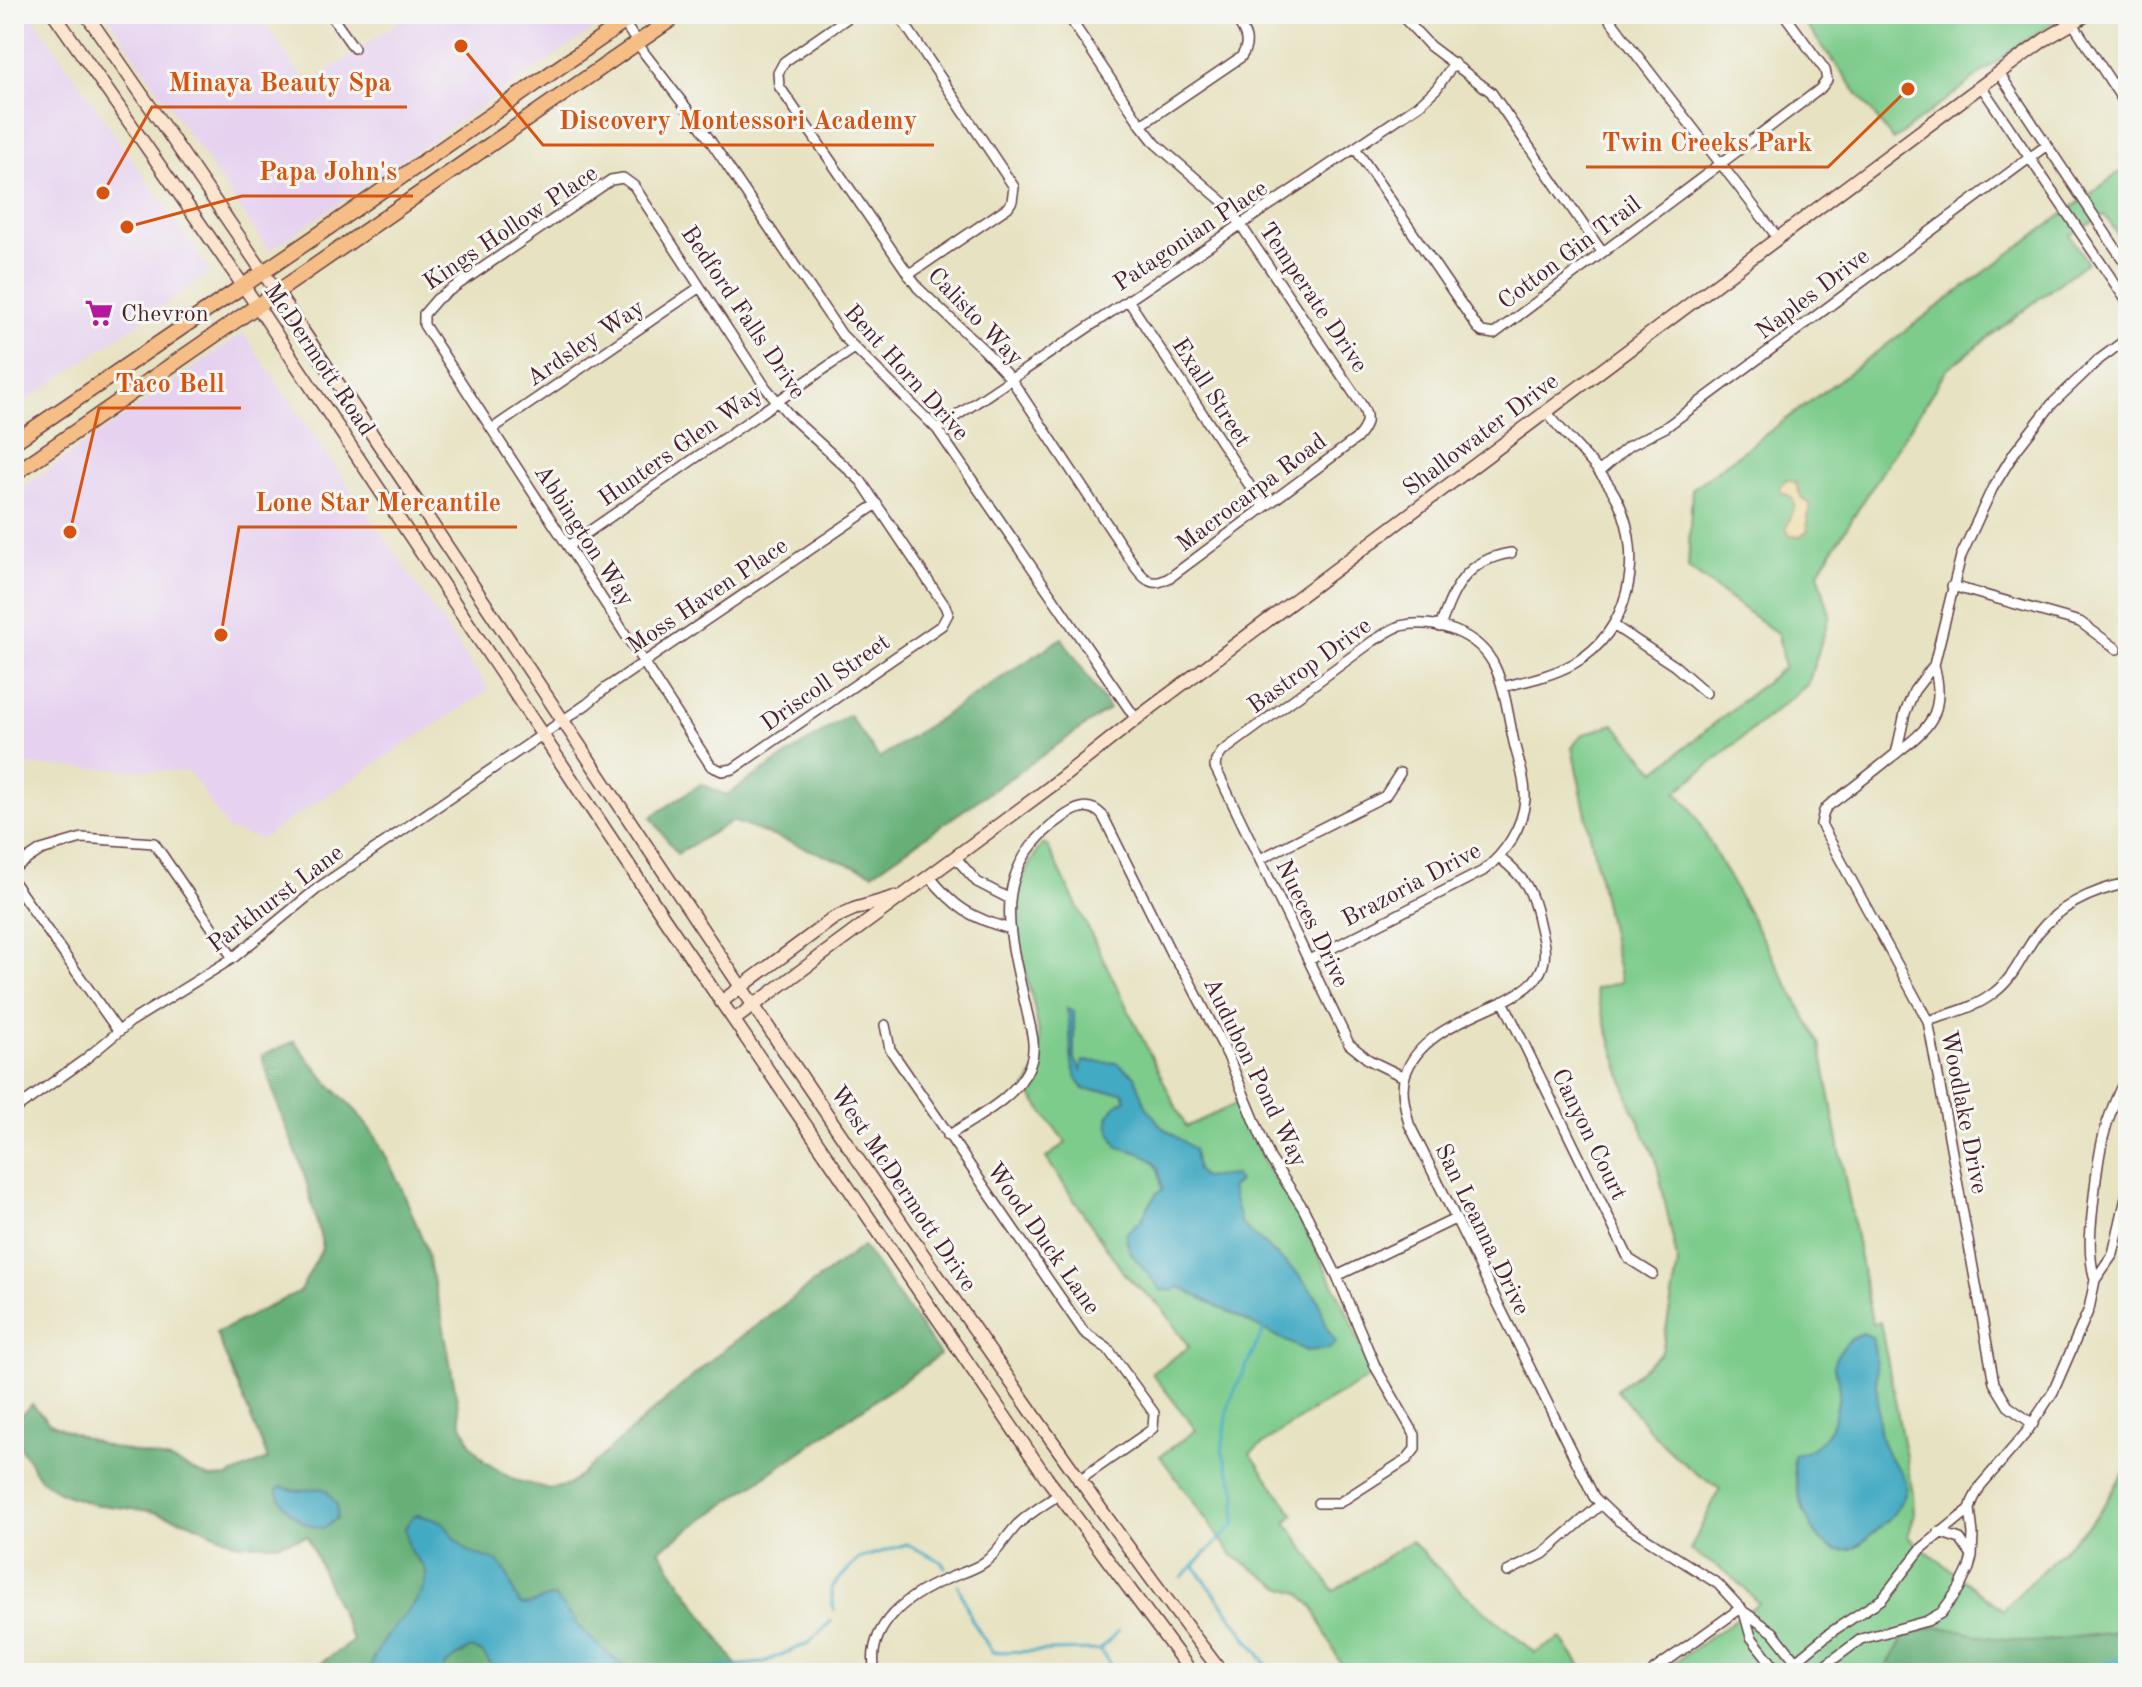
<svg xmlns="http://www.w3.org/2000/svg" width="2142" height="1687" font-family="'Old Standard TT',serif">
<rect width="100%" height="100%" fill="#f6f6f2"/>
<filter id="ink" filterUnits="userSpaceOnUse"><feTurbulence type="fractalNoise" baseFrequency=".0125" numOctaves="2"/><feDisplacementMap in="SourceGraphic" scale="16" xChannelSelector="R" yChannelSelector="G"/><feConvolveMatrix kernelMatrix="1 2 1 2 8 2 1 2 1" color-interpolation-filters="sRGB"/></filter>
<filter id="wash" filterUnits="userSpaceOnUse"><feTurbulence type="fractalNoise" baseFrequency=".006" numOctaves="4" result="noise"/><feDisplacementMap in="SourceGraphic" scale="32" xChannelSelector="R" yChannelSelector="G"/><feGaussianBlur stdDeviation="1.8" result="paint"/><feColorMatrix in="noise" values="0 0 0 0 0 0 0 0 0 0 0 0 0 0 0 0 0 1.4 0 .05"/><feComposite in="paint" operator="in"/></filter>
<g filter="url(#wash)">
<rect width="100%" height="100%" fill="#e7e2c1"/>
<path fill="#e6d2f0" d="M14 14H31L211 272 14 410Z
M106 14H245L254 26 262 20 308 85 400 21 396 14H606L609 19 269 251Z
M243 333 489 690 261 839 228 830 190 772 14 765V494Z"/>
<path fill="#7ecc8c" stroke="#64765c" stroke-width="2" d="M1798 14H2068L2016 47 1893 140Z
M2128 166V251L2105 215 2070 235 2087 262 1947 369 1818 573 1830 615 1808 684 1676 792 1691 808 1820 1044 1872 1323 1880 1322 1913 1494 1914 1516 1908 1537 2003 1610 2096 1517 2128 1467V1673H1667L1669 1666 1759 1603 1730 1575 1690 1550 1720 1488C1676 1465 1647 1428 1617 1390L1662 1352 1678 1264 1656 1159 1630 1103 1595 989 1621 982 1572 748 1581 735 1614 724 1656 771 1784 667 1778 634 1688 568 1692 489Z
M1043 843 1048 847 1186 1127 1238 1103 1267 1167 1295 1208 1351 1320 1372 1376 1316 1408 1250 1453 1294 1515 1286 1522 1334 1591 1411 1541 1460 1590 1535 1653 1561 1638 1586 1673H1339L1340 1663 1312 1606 1300 1593 1281 1587 1232 1555 1160 1456 1196 1430 1152 1373 1189 1347 1162 1308 1125 1275 1046 1158 1066 1143 1026 1089C1074 1016 971 937 1043 843Z"/>
<path fill="#66b078" stroke="#586852" stroke-width="2" d="M1062 638 1109 709 873 873 732 821 677 854 651 817 701 784 726 795 849 715 879 758Z
M294 1041 328 1083 357 1112 377 1139 401 1187 425 1245 442 1318 461 1422 470 1443 484 1461 514 1480 550 1489 569 1485 718 1354 863 1246 940 1355 659 1550 742 1673H306L353 1641 307 1536 276 1544H238L189 1522 150 1511 92 1504 60 1493 39 1478 14 1437V1422L32 1404 48 1422 67 1431 106 1446 170 1460 210 1478 227 1477 268 1459 216 1333 300 1291 323 1247 304 1173 279 1108 262 1056Z
M2128 1625V1673H1883L1905 1635 1937 1626 1986 1637 2033 1642 2110 1633Z"/>
<path fill="#eeda9e" stroke="#9c7c64" stroke-width="2" d="M1787 480 1795 482 1801 497 1811 505 1807 517 1808 531 1800 537 1790 536 1786 529C1788 521 1799 505 1792 498 1789 495 1784 494 1780 491V486Z"/>
<path fill="#43aac3" stroke="#466477" stroke-width="2" d="M1067 1009 1074 1012V1058L1081 1070 1083 1061 1117 1063 1135 1076 1146 1106 1162 1127 1194 1149 1197 1170 1203 1178 1235 1175 1238 1181 1231 1188 1241 1224 1297 1273 1318 1299 1328 1330 1336 1342 1329 1349 1306 1351 1179 1287 1173 1291 1161 1290 1130 1252 1125 1234 1141 1220 1156 1194 1162 1190C1160 1156 1147 1155 1118 1147 1105 1125 1102 1112 1126 1099L1123 1092 1085 1090C1063 1066 1075 1038 1067 1009Z
M1863 1333 1872 1337C1881 1373 1873 1412 1884 1447 1889 1462 1909 1472 1906 1490 1902 1509 1887 1521 1873 1533 1865 1539 1858 1548 1848 1550 1810 1558 1791 1480 1794 1455 1829 1449 1840 1414 1839 1381 1838 1373 1832 1371 1834 1363 1836 1352 1852 1335 1863 1333Z
M280 1487 299 1491 320 1488 326 1490 337 1505V1518L325 1528C302 1527 284 1511 277 1490Z
M417 1515 443 1522C449 1530 460 1546 468 1551 477 1557 490 1556 499 1563 511 1574 511 1591 520 1604 534 1608 541 1596 555 1597L584 1632 630 1673H491L492 1666 482 1652 470 1648 446 1664 443 1673H370C375 1631 423 1610 426 1578 428 1566 417 1561 411 1552 407 1545 407 1536 405 1528L412 1517Z"/>
<g fill="none" stroke-linecap="round" stroke-linejoin="round">
<path stroke="#43aac3" stroke-width="3" d="M1195 1567 1273 1673
M1182 1577 1234 1525 1237 1493 1222 1451 1229 1403 1264 1329
M958 1585 972 1620 992 1652 1100 1650 1118 1631
M834 1610 831 1588 858 1559 907 1544 942 1562 945 1567
M1100 1650 1116 1673
M664 1673 762 1663 809 1643 831 1621"/>
<path stroke="#43aac3" stroke-width="18" d="M2097 1673 2128 1662"/>
</g>
</g>
<g filter="url(#ink)">
<g fill="none" stroke-linecap="round" stroke-linejoin="round">
<defs>
<path id="street" d="M330 14 354 48
M618 14 645 54 701 127 842 335 937 429 1136 719
M853 14 784 62 778 73 779 86 918 288 985 351 1011 379 1136 568C1147 583 1155 587 1172 576L1356 439C1367 427 1370 418 1361 404L1228 206 1156 144 1141 125 1067 14
M898 14 1014 187 1012 201 1008 207 908 275
M1400 14 1430 46 1491 92 1602 252
M1606 14C1662 90 1721 163 1778 238
M2072 22 2128 108
M1999 73 2128 267
M1981 86 2128 303
M1141 125 1241 57C1253 40 1242 29 1233 14
M1355 148 1477 327 1482 332 1494 334 1820 89 1827 80 1825 70 1784 14
M623 178 634 186 766 388 790 416 861 481 945 606 948 614 942 625 733 769 722 771 711 766 424 325V314L437 299 611 180Z
M1128 300 1263 506
M492 429 700 287
M937 429 1420 104 1437 88 1454 63
M1600 471 1629 446 1666 427 2047 145
M568 546 853 349
M1952 586 2080 622 2117 649
M1613 625 1675 666 1706 693
M1440 627C1454 587 1466 560 1511 553
M1934 665C1948 717 1926 730 1889 759 1869 775 1849 791 1828 806L1824 811 1821 824 1928 1021 1994 1383 2008 1406 2033 1424
M1502 687C1526 681 1551 676 1573 664 1629 633 1644 559 1619 503 1602 467 1569 442 1546 411
M1896 754 1905 713 1914 691 1934 665 1961 556 1992 489 2014 453 2052 404 2097 361 2128 338
M955 857 977 882 1008 898
M1500 858C1526 879 1532 890 1539 923 1542 937 1547 951 1543 965 1537 984 1521 992 1504 1001 1469 1018 1417 1035 1405 1076 1400 1091 1406 1110 1409 1124L1594 1497 1619 1521 1718 1584 1744 1612 1773 1632 1805 1673
M1260 859 1385 796 1400 773
M14 868 41 850 82 838 154 843 233 958
M929 876C955 908 971 918 1010 929
M14 883 118 1031
M1309 960 1483 871C1505 854 1523 827 1525 799 1526 780 1517 757 1513 738 1508 714 1505 689 1495 667 1479 633 1435 618 1400 626 1391 629 1382 636 1373 641L1222 752 1216 761 1215 767 1349 1044 1369 1060 1404 1077
M1503 1001 1629 1259 1653 1274
M1928 1021C1951 1013 1976 1008 1995 992 2016 976 2023 952 2038 933 2061 904 2094 890 2128 883
M885 1025 890 1049 1084 1332 1108 1349 1154 1413 1153 1428 1147 1433 1078 1481
M14 1110 83 1061 130 1022 233 958 318 888 587 704 606 688 877 504
M948 1136C976 1117 1017 1098 1030 1065 1037 1047 1031 1030 1027 1012 1009 932 986 869 1066 815 1080 806 1091 803 1103 816L1171 953 1188 978 1228 1056 1270 1158 1303 1208 1337 1276 1376 1368 1415 1435V1449L1407 1459 1339 1503H1318
M1337 1276 1455 1219
M2095 1280C2088 1255 2090 1232 2093 1206 2098 1155 2103 1120 2128 1074
M1939 1532 1960 1539 1972 1556
M1507 1572 1543 1554 1600 1505
M1744 1612 1751 1637 1779 1673
M875 1673C865 1626 908 1595 947 1579 960 1573 975 1570 986 1561 999 1551 1007 1535 1018 1524 1030 1513 1045 1504 1058 1495
M1429 1673H1455
M1653 1673 1654 1670 1741 1608
M1781 1673 1831 1632 1882 1599 1921 1549 1970 1509
M1815 1673 1861 1639 1927 1621 1941 1613 1959 1589 1969 1568 1972 1556 1973 1534 1970 1509 1973 1500 1981 1485 2026 1433 2053 1392 2089 1309 2095 1280 2113 1254 2128 1189"/>
<path id="secondary" d="M54 14 258 307 664 918 1046 1477 1192 1673
M86 14C346 387 592 770 848 1145 970 1323 1091 1502 1222 1673
M721 1002 834 918 854 909 895 897
M734 1020 1050 787 1136 719 1981 86 2044 40 2088 14"/>
<path id="primary" d="M14 442 325 230 636 14
M14 474 679 14"/>
</defs>
<use href="#street" stroke="#623c42" stroke-width="12"/>
<use href="#secondary" stroke="#623c42" stroke-width="15"/>
<use href="#primary" stroke="#623c42" stroke-width="17"/>
<use href="#street" stroke="#fff" stroke-width="9"/>
<use href="#secondary" stroke="#fbe5cf" stroke-width="12"/>
<use href="#primary" stroke="#f6be87" stroke-width="14"/>
</g>
</g>
<defs>
<symbol id="supermarket-bare" viewBox="-9 -9 18 18"><path d="M-6-5.5h2.5l.6 2H6L4.5 2H-2.5L-4.4-4H-6ZM-1.5 3.2a1.3 1.3 0 1 0 .1 0ZM3 3.2a1.3 1.3 0 1 0 .1 0Z" fill="#b5179e" stroke="#f6f6f2" stroke-width="2.5" paint-order="stroke"/></symbol>
</defs>
<g fill-rule="evenodd">
<use href="#supermarket-bare" x="79" y="293" width="40" height="40"/>
</g>
<g text-anchor="middle" stroke-width="6" stroke-linejoin="round" paint-order="stroke">
<g font-size="24" fill="#4a1f2b" stroke="#f6f6f2">
<text transform="translate(510 227) rotate(-34)" y="8">Kings Hollow Place</text>
<text transform="translate(1190 235) rotate(-34)" y="8">Patagonian Place</text>
<text transform="translate(1569 252) rotate(-37)" y="8">Cotton Gin Trail</text>
<text transform="translate(1812 293) rotate(-37)" y="8">Naples Drive</text>
<text transform="translate(1314 297) rotate(56)" y="8">Temperate Drive</text>
<text transform="translate(744 312) rotate(56)" y="8">Bedford Falls Drive</text>
<text transform="translate(976 316) rotate(46)" y="8">Calisto Way</text>
<text transform="translate(585 342) rotate(-34)" y="8">Ardsley Way</text>
<text transform="translate(320 359) rotate(56)" y="8">McDermott Road</text>
<text transform="translate(907 372) rotate(48)" y="8">Bent Horn Drive</text>
<text transform="translate(1212 392) rotate(57)" y="8">Exall Street</text>
<text transform="translate(1480 434) rotate(-37)" y="8">Shallowater Drive</text>
<text transform="translate(680 445) rotate(-35)" y="8">Hunters Glen Way</text>
<text transform="translate(1251 492) rotate(-37)" y="8">Macrocarpa Road</text>
<text transform="translate(585 535) rotate(57)" y="8">Abbington Way</text>
<text transform="translate(707 595) rotate(-34)" y="8">Moss Haven Place</text>
<text transform="translate(1309 665) rotate(-36)" y="8">Bastrop Drive</text>
<text transform="translate(825 682) rotate(-35)" y="8">Driscoll Street</text>
<text transform="translate(1411 884) rotate(-28)" y="8">Brazoria Drive</text>
<text transform="translate(275 898) rotate(-37)" y="8">Parkhurst Lane</text>
<text transform="translate(1313 923) rotate(64)" y="8">Nueces Drive</text>
<text transform="translate(1256 1072) rotate(64)" y="8">Audubon Pond Way</text>
<text transform="translate(1965 1112) rotate(79)" y="8">Woodlake Drive</text>
<text transform="translate(1590 1134) rotate(64)" y="8">Canyon Court</text>
<text transform="translate(904 1188) rotate(56)" y="8">West McDermott Drive</text>
<text transform="translate(1483 1229) rotate(64)" y="8">San Leanna Drive</text>
<text transform="translate(1044 1238) rotate(55)" y="8">Wood Duck Lane</text>
</g>
<g font-size="24" fill="#4a1f2b" stroke="#f6f6f2" text-anchor="start">
<text x="121" y="321">Chevron</text>
</g>
</g>
<path fill="none" stroke="#d8530f" stroke-width="3" d="M103 193L152 107H407M461 46L543 145H934M1908 89L1828 167H1586M127 227L242 196H413M70 532L99 408H241M221 635L239 527H517"/>
<g fill="#d8530f" stroke="#f6f6f2" stroke-width="3">
<circle cx="103" cy="193" r="8"/>
<circle cx="461" cy="46" r="8"/>
<circle cx="1908" cy="89" r="8"/>
<circle cx="127" cy="227" r="8"/>
<circle cx="70" cy="532" r="8"/>
<circle cx="221" cy="635" r="8"/>
</g>
<g font-size="26" text-anchor="middle" font-weight="bold" fill="#d8530f" stroke="#f6f6f2" stroke-width="6" stroke-linejoin="round" paint-order="stroke">
<text x="280" y="91">Minaya Beauty Spa</text>
<text x="738" y="129">Discovery Montessori Academy</text>
<text x="1707" y="151">Twin Creeks Park</text>
<text x="328" y="180">Papa John's</text>
<text x="170" y="392">Taco Bell</text>
<text x="378" y="511">Lone Star Mercantile</text>
</g>
<rect width="2142" height="1687" fill="none" stroke="#f6f6f2" stroke-width="48"/>
</svg>
